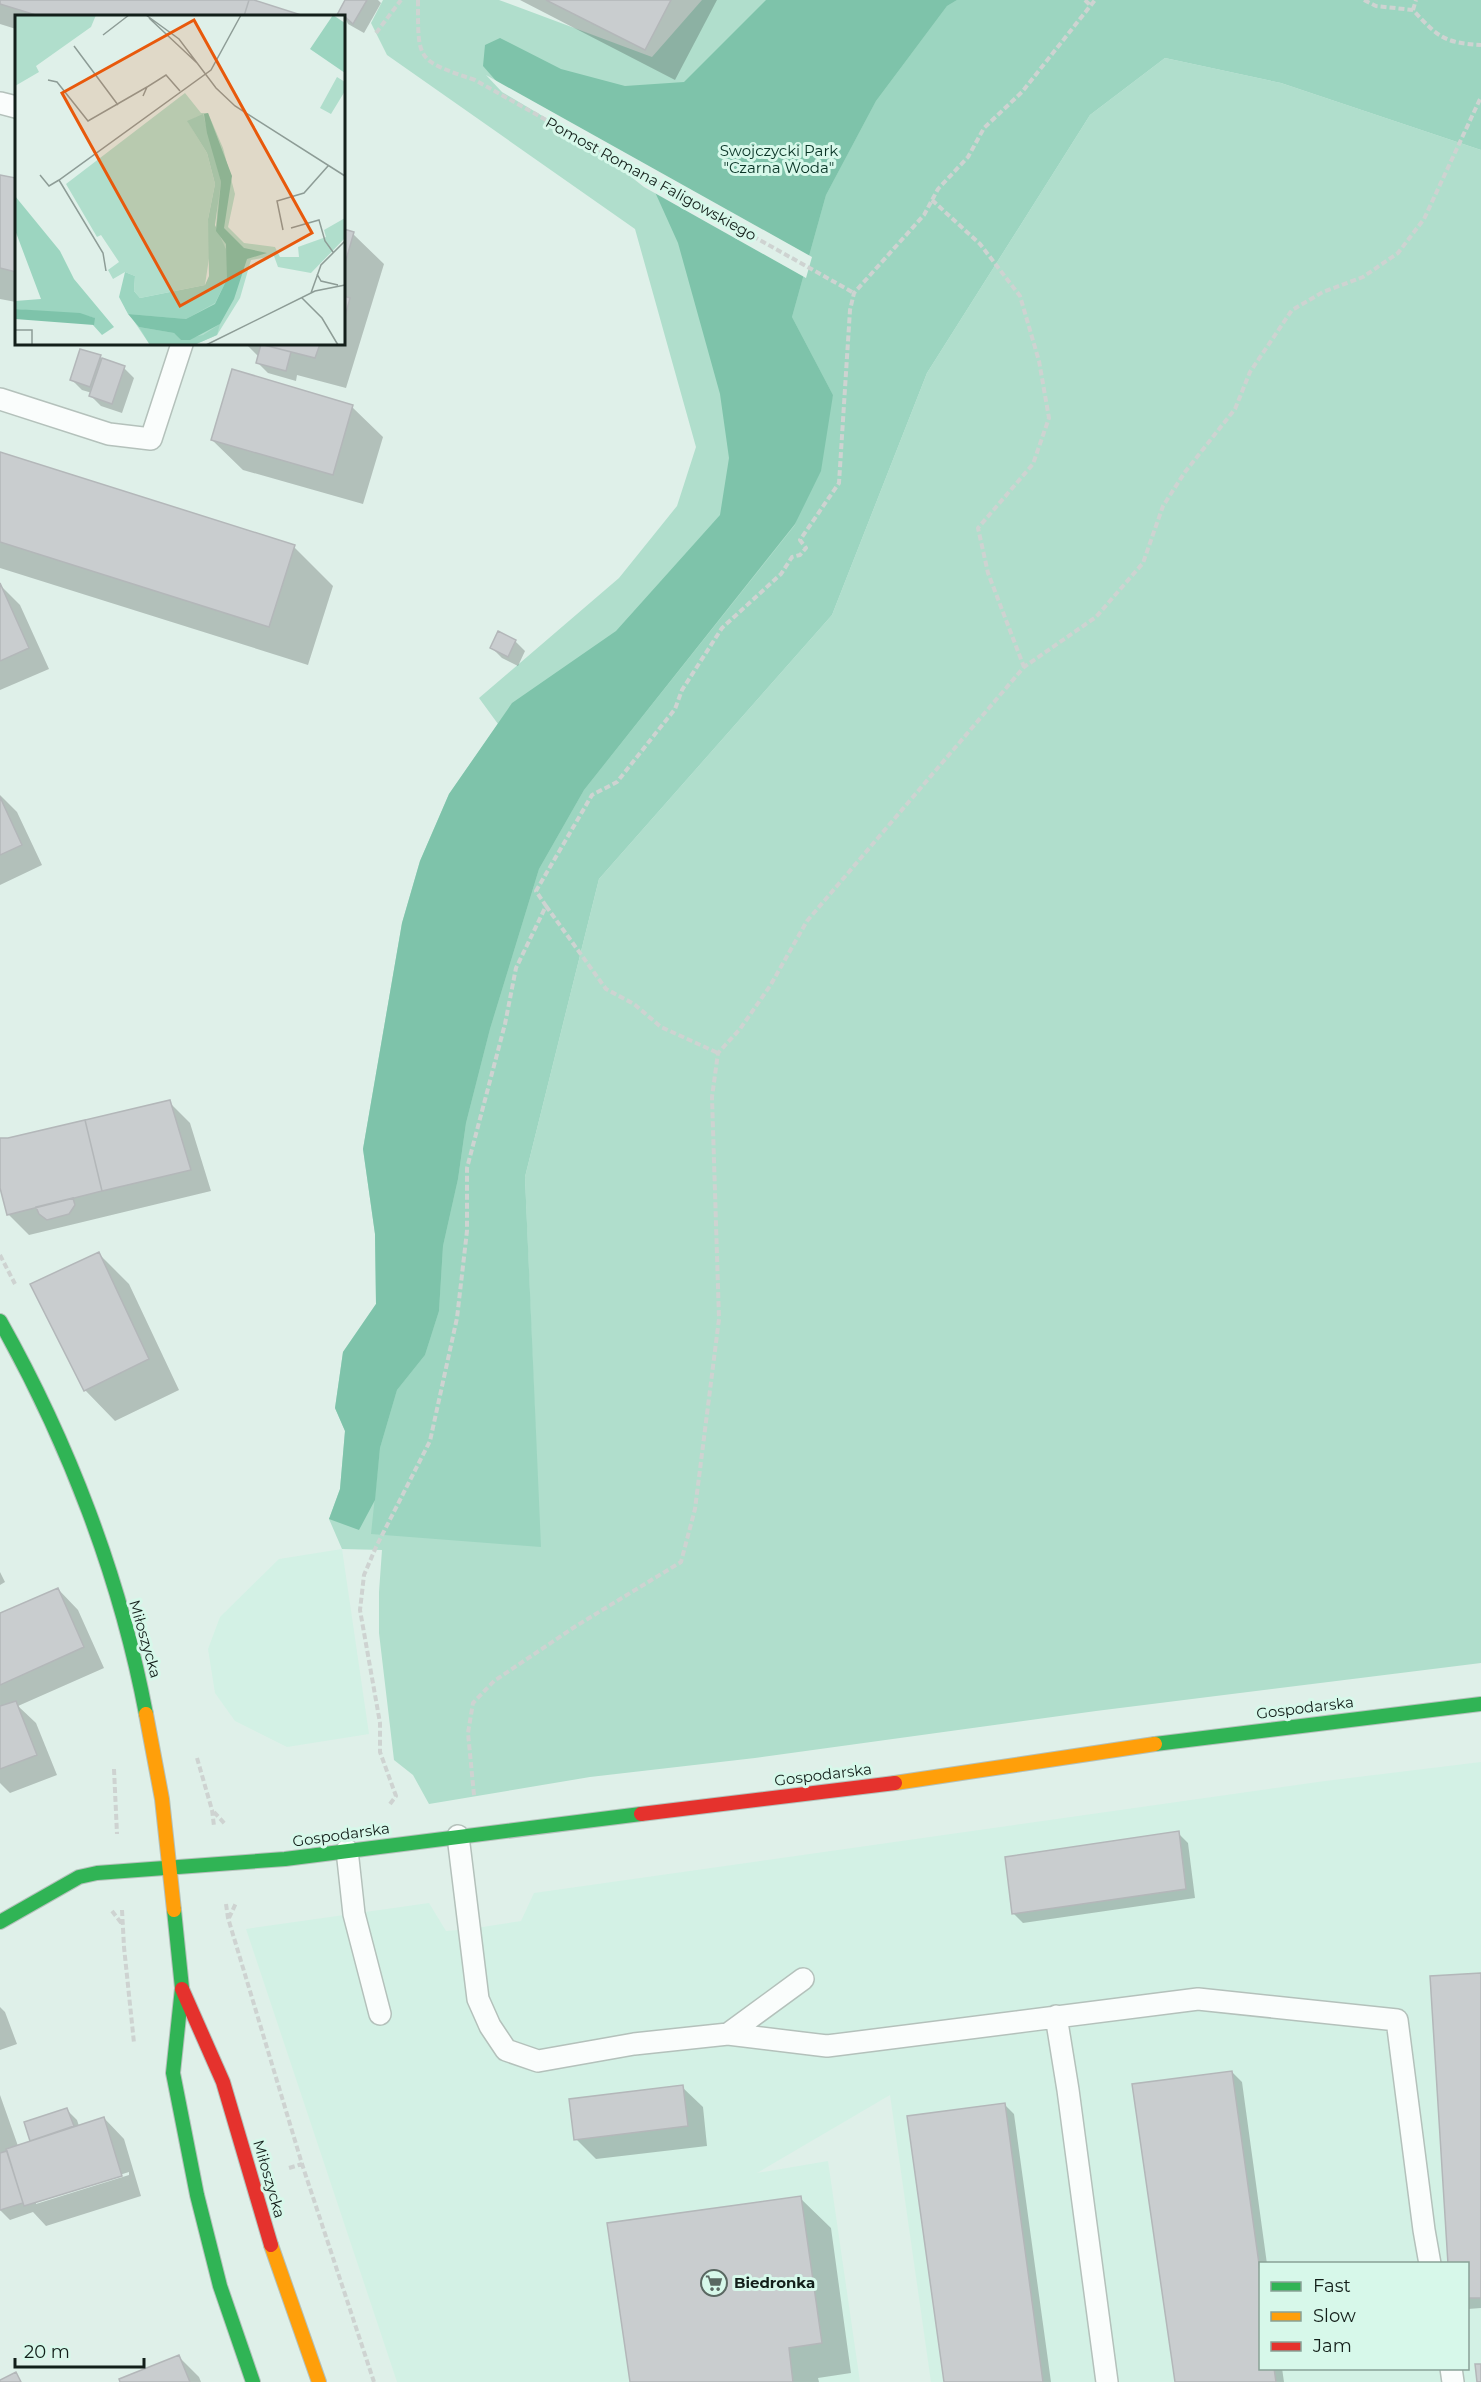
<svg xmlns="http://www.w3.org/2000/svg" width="1481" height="2382" font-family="Montserrat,sans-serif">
<rect width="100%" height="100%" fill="#dff0e9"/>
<path fill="#d3f1e5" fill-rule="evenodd" d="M342 1549 369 1734 287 1747 235 1721 215 1693 208 1649 220 1617 279 1559Z
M1481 1762V2382H931L890 2095 757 2173 828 2161 860 2382H397L246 1929 429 1903 446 1931 470 1929 521 1921 534 1893 1325 1781ZM1260 2264H1468V2368H1260Z"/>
<path fill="#b0decc" d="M383 0H499L652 57 702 0H1125L841 512 570 852 487 1155 540 1546 525 1177 599 879 832 615 927 373 1090 115 1165 58 1281 83 1481 150V1663L1096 1711 755 1758 590 1777 429 1804 413 1775 394 1760 379 1633V1592L382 1550 342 1549 329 1519 340 1489 345 1431 335 1408 343 1352 376 1304 375 1234 363 1149 402 923 420 861 449 794 498 724 479 698 619 578 677 506 696 447 635 229 387 55 371 23Z"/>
<path fill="#9cd5c0" d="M957 0H1481V150L1281 83 1165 58 1090 115 927 373 832 615 599 879 525 1177 541 1547 371 1534 380 1448 397 1390 425 1355 439 1311 443 1246 458 1179 466 1123 490 1029 539 869 584 790 795 525 833 395 792 317 826 195 876 101 947 6Z"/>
<path fill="#7ec3aa" d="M766 0H957L947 6 876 101 826 195 792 317 833 395 821 471 795 524 584 790 539 869 490 1029 466 1123 458 1179 443 1246 439 1311 425 1355 397 1390 380 1448 375 1500 359 1530 329 1519 340 1489 345 1431 335 1408 343 1352 376 1304 375 1234 363 1149 402 923 420 861 449 794 512 703 616 631 720 515 729 458 720 394 678 243 655 192 590 140 504 90 483 66 485 45 500 38 561 69 625 86 684 82Z"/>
<path fill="#dff0e9" d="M486 75 812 257 806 278 644 187 588 143 502 92Z"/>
<path fill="#0003" fill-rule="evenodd" d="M0 0H249L301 16H16V29L0 24Z
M347 0H378L381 3 364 33 348 24 344 16 338 14Z
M520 0H717L675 80Z
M0 176 16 180V302L0 299Z
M344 231 353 234 384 264 346 388 297 375 296 381 268 373 258 363 259 357 246 344H344Z
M100 357 104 361 124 368 134 378 122 413 101 406 91 396 92 393 82 390 72 380Z
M352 407 383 437 363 504 243 470 212 440Z
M0 454 294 547 333 586 308 665 0 568Z
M0 585 20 605 49 669 0 690Z
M515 641 525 651 518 666 502 658 492 648Z
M0 795 17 812 42 865 0 885Z
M169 1102 190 1123 211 1191 29 1235 8 1214 0 1183V1139L8 1140Z
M98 1253 129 1284 179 1390 115 1421 85 1390Z
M0 1572 5 1582 0 1585Z
M58 1589 78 1610 104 1668 18 1706 36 1723 57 1775 10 1793 0 1783V1615Z
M1178 1833 1188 1843 1195 1898 1023 1923 1013 1913Z
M1481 1974V2308L1468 2309V2264Z
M0 2007 5 2012 17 2044 0 2050Z
M1232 2072 1242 2082 1267 2264H1260V2368H1282L1284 2382H1176Z
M682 2087 703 2107 707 2146 596 2159 576 2139Z
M0 2095 18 2146 33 2141 31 2140 67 2110 77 2120 79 2126 104 2118 124 2139 141 2196 46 2226 33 2212 10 2220 0 2210ZM129 2172V2175L36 2204V2201Z
M1004 2104 1014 2114 1051 2382H945Z
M800 2198 831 2228 851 2373 818 2378 819 2382H631Z
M178 2356 199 2377 201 2382H122Z"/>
<path fill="#c9cdcf" stroke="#b3b7b9" stroke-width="1.5" d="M0 0H249L244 16H39L0 4Z
M249 0H254L301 15 244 16Z
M345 0H367L353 24 344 16 337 15Z
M546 0H671L645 50Z
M0 175 16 178V272L0 268Z
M344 229 354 232 344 267Z
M344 296 350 298 344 320Z
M260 344H320L315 358Z
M261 344 291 352 286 371 256 363Z
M80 349 101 355 90 387 70 380Z
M102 358 125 366 112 404 89 396Z
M232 369 353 405 333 475 211 440Z
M0 452 295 545 269 627 0 542Z
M0 583 29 648 0 661Z
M498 631 516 640 508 657 490 648Z
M0 797 22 845 0 855Z
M170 1100 191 1170 102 1191 85 1120Z
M85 1120 102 1191 7 1215 0 1188V1138H8Z
M73 1198 75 1205 69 1214 47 1220 39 1214 36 1207Z
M99 1252 149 1359 84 1391 30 1284Z
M58 1588 84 1647 0 1685V1613Z
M16 1701 37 1755 0 1769V1706Z
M1179 1831 1186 1889 1012 1914 1005 1857Z
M1481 1973V2298H1468V2264H1448L1430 1976Z
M1232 2071 1260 2271V2368H1274L1276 2382H1175L1132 2084Z
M683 2085 688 2126 574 2140 569 2099Z
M1005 2103 1043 2382H944L907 2116Z
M67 2108 74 2126 30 2141 24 2122Z
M104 2117 122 2176 24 2206 6 2149Z
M7 2151 23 2203 0 2210V2153Z
M801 2196 822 2343 789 2348 793 2382H630L607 2223Z
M179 2355 190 2382H120L119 2379Z
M1475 2364H1481V2382H1477Z
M16 2372 21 2382H0V2380Z"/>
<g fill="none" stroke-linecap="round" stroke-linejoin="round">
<defs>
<path id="lane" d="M0 103 16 107
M0 399 109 434 151 439 182 344
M458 1836 478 1999 490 2026 506 2050 538 2061 634 2044 728 2034 803 1979
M347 1850 354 1914 380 2014
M1056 2016 1068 2090 1107 2382
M728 2034 827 2046 1198 1999 1397 2020 1424 2230 1430 2264
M1451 2368 1453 2382"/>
<path id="fast" d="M0 1321C68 1442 120 1577 146 1714
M1155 1744 1481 1704
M174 1910 182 1988 173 2073 197 2195 220 2286 253 2382
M0 1922 79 1877 97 1873 285 1859 641 1814"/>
<path id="slow" d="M146 1714 162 1799 174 1910
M895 1783 1155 1744
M271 2245 319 2382"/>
<path id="jam" d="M641 1814 895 1783
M182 1989 223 2082 271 2245"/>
</defs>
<use href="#lane" stroke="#b4c1bb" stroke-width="24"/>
<use href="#fast" stroke="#b4c1bb" stroke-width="16"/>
<use href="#slow" stroke="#b4c1bb" stroke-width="16"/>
<use href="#jam" stroke="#b4c1bb" stroke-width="16"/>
<path stroke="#ced3d1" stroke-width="4" stroke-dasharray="6 3" stroke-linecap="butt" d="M418 0C418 61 416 60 475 80L854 293
M1085 0 1091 6
M1364 0 1376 6 1413 10C1438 37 1444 43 1481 45
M1413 10 1416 0
M376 33 401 0
M932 200 980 244 1020 296 1039 361 1049 418 1033 464 978 528 988 573 1024 667
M546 906 606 989 634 1004 661 1027 718 1053
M0 1255 15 1284
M197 1758 212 1810 214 1826
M114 1769 117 1834
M474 1795 468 1733 473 1703 494 1681 576 1626 681 1562 695 1509 719 1319 712 1097 718 1053 740 1029 770 986 807 921 1024 667 1096 617 1143 563 1163 506 1185 472 1235 409 1250 372 1292 310 1323 292 1363 277 1398 253 1424 219 1481 97
M390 1804 396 1796 380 1752V1723L360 1610 364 1575 376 1547 430 1441 457 1318 467 1231V1168L505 1024 516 968 546 906 536 891 592 795 617 782 675 709 682 690 722 628 781 574 792 557 800 555 806 548 800 540 839 483 850 310 854 293 924 215 938 189 968 157 984 128 1022 92 1095 0
M214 1812 225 1824
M226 1904 228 1918 302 2164 374 2382
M122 1910 124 1947 134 2043
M112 1911 122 1924
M229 1918 236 1903
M289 2168 302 2164"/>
<use href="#lane" stroke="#fafdfc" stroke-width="21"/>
<use href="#fast" stroke="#30b455" stroke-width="14"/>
<use href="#slow" stroke="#ff9f0a" stroke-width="14"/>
<use href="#jam" stroke="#e5322d" stroke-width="14"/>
</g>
<defs>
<symbol id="supermarket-ring" viewBox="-11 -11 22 22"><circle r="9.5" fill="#d7f8ea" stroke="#5a6862" stroke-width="1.5"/><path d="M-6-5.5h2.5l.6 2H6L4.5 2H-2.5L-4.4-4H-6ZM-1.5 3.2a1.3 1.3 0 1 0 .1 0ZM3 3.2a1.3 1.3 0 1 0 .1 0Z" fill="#5a6862"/></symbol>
</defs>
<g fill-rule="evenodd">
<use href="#supermarket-ring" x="699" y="2268" width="30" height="30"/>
</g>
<g text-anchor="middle" stroke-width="6" stroke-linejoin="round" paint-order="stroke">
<g font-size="15" fill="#083325" stroke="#d7f8ea">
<text x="779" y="156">Swojczycki Park<tspan x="779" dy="17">"Czarna Woda"</tspan></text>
</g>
<g font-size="15" fill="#131f1a" stroke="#d7f8ea">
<text transform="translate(651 179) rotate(29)" y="5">Pomost Romana Faligowskiego</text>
<text transform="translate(145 1639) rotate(74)" y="5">Miłoszycka</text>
<text transform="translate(1305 1708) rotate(-7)" y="5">Gospodarska</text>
<text transform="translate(823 1775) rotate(-7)" y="5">Gospodarska</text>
<text transform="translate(341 1835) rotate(-8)" y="5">Gospodarska</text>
<text transform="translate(269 2179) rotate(74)" y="5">Miłoszycka</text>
</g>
<g font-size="15" font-weight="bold" fill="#131f1a" stroke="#d7f8ea" text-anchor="start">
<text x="734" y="2288">Biedronka</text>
</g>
</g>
<g transform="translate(15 15)">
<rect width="330" height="330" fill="#dff0e9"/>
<path d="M0 0H81L76 12 21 51 24 57 0 71ZM322 62 330 67V76L316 99 305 93ZM170 78 186 98H193L208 133 220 179 213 212 229 228 260 232 265 242H284L283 232 311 222 309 215 330 203V223L296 258 263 252 259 241 236 245 225 283 202 320 179 330H135L110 293 196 278 204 170 182 102 173 107 192 138 200 169 193 204 196 230 190 270 125 283 119 276 120 261 110 257 98 264 93 255 104 247 86 220 82 222 51 169Z" fill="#b0decc"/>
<path d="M318 0 330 8V58L295 34ZM188 99 206 167 200 210 214 241 212 264 200 288 171 304 113 299 104 282 110 257 120 261 119 276 125 283 190 270 194 261 193 204 200 169 192 138 172 106ZM0 181 45 236 59 264 99 312 87 320 78 310 79 303 73 301 0 294V286L26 284 0 215ZM205 309 202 320 179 330H135L124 312 159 318 166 325 188 320Z" fill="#9cd5c0"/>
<path d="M193 98 217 161 209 213 229 233 252 238 232 244 219 284 205 309 175 325H166L159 318 124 312 113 299 171 304 200 289 212 264 211 229 201 216 206 167 192 118 189 99ZM0 294 65 298 80 303 79 310 0 304Z" fill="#7ec3aa"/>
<path fill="none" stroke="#8d9c96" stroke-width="1.5" d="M131 0 164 24 201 73 220 91 330 161M134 3 182 48M88 20 114 0M59 31 103 90M33 65 42 67 73 106 132 72M128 81 132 72 151 60 165 76M25 160 34 171 44 165 196 55 226 0M44 165 88 238 91 256M276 213 304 205 310 226 318 237M268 215 262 186 289 178 313 151M302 259 306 266 323 270M296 278 306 250 330 226M287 283 307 303 323 330M0 315H17V330M191 330 300 276 330 270"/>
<path fill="#e8590c" fill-opacity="0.15" stroke="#e8590c" stroke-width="3" d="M179 5 297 218 165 291 47 78Z"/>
<rect width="330" height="330" fill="none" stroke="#131f1a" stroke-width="3"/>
</g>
<rect x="1259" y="2262" width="210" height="108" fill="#d7f8ea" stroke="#89a197" stroke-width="1.5"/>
<rect x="1271" y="2282" width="30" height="9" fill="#30b455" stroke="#89a197" stroke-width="1.5"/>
<text x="1313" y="2292" font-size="18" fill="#131f1a">Fast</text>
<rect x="1271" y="2312" width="30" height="9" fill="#ff9f0a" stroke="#89a197" stroke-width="1.5"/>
<text x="1313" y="2322" font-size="18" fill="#131f1a">Slow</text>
<rect x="1271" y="2342" width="30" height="9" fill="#e5322d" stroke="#89a197" stroke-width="1.5"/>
<text x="1313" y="2352" font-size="18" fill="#131f1a">Jam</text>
<path d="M15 2358v9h129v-9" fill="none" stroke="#131f1a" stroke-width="3"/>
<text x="24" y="2358" font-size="18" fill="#131f1a" stroke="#d7f8ea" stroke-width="4.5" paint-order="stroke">20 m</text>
</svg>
